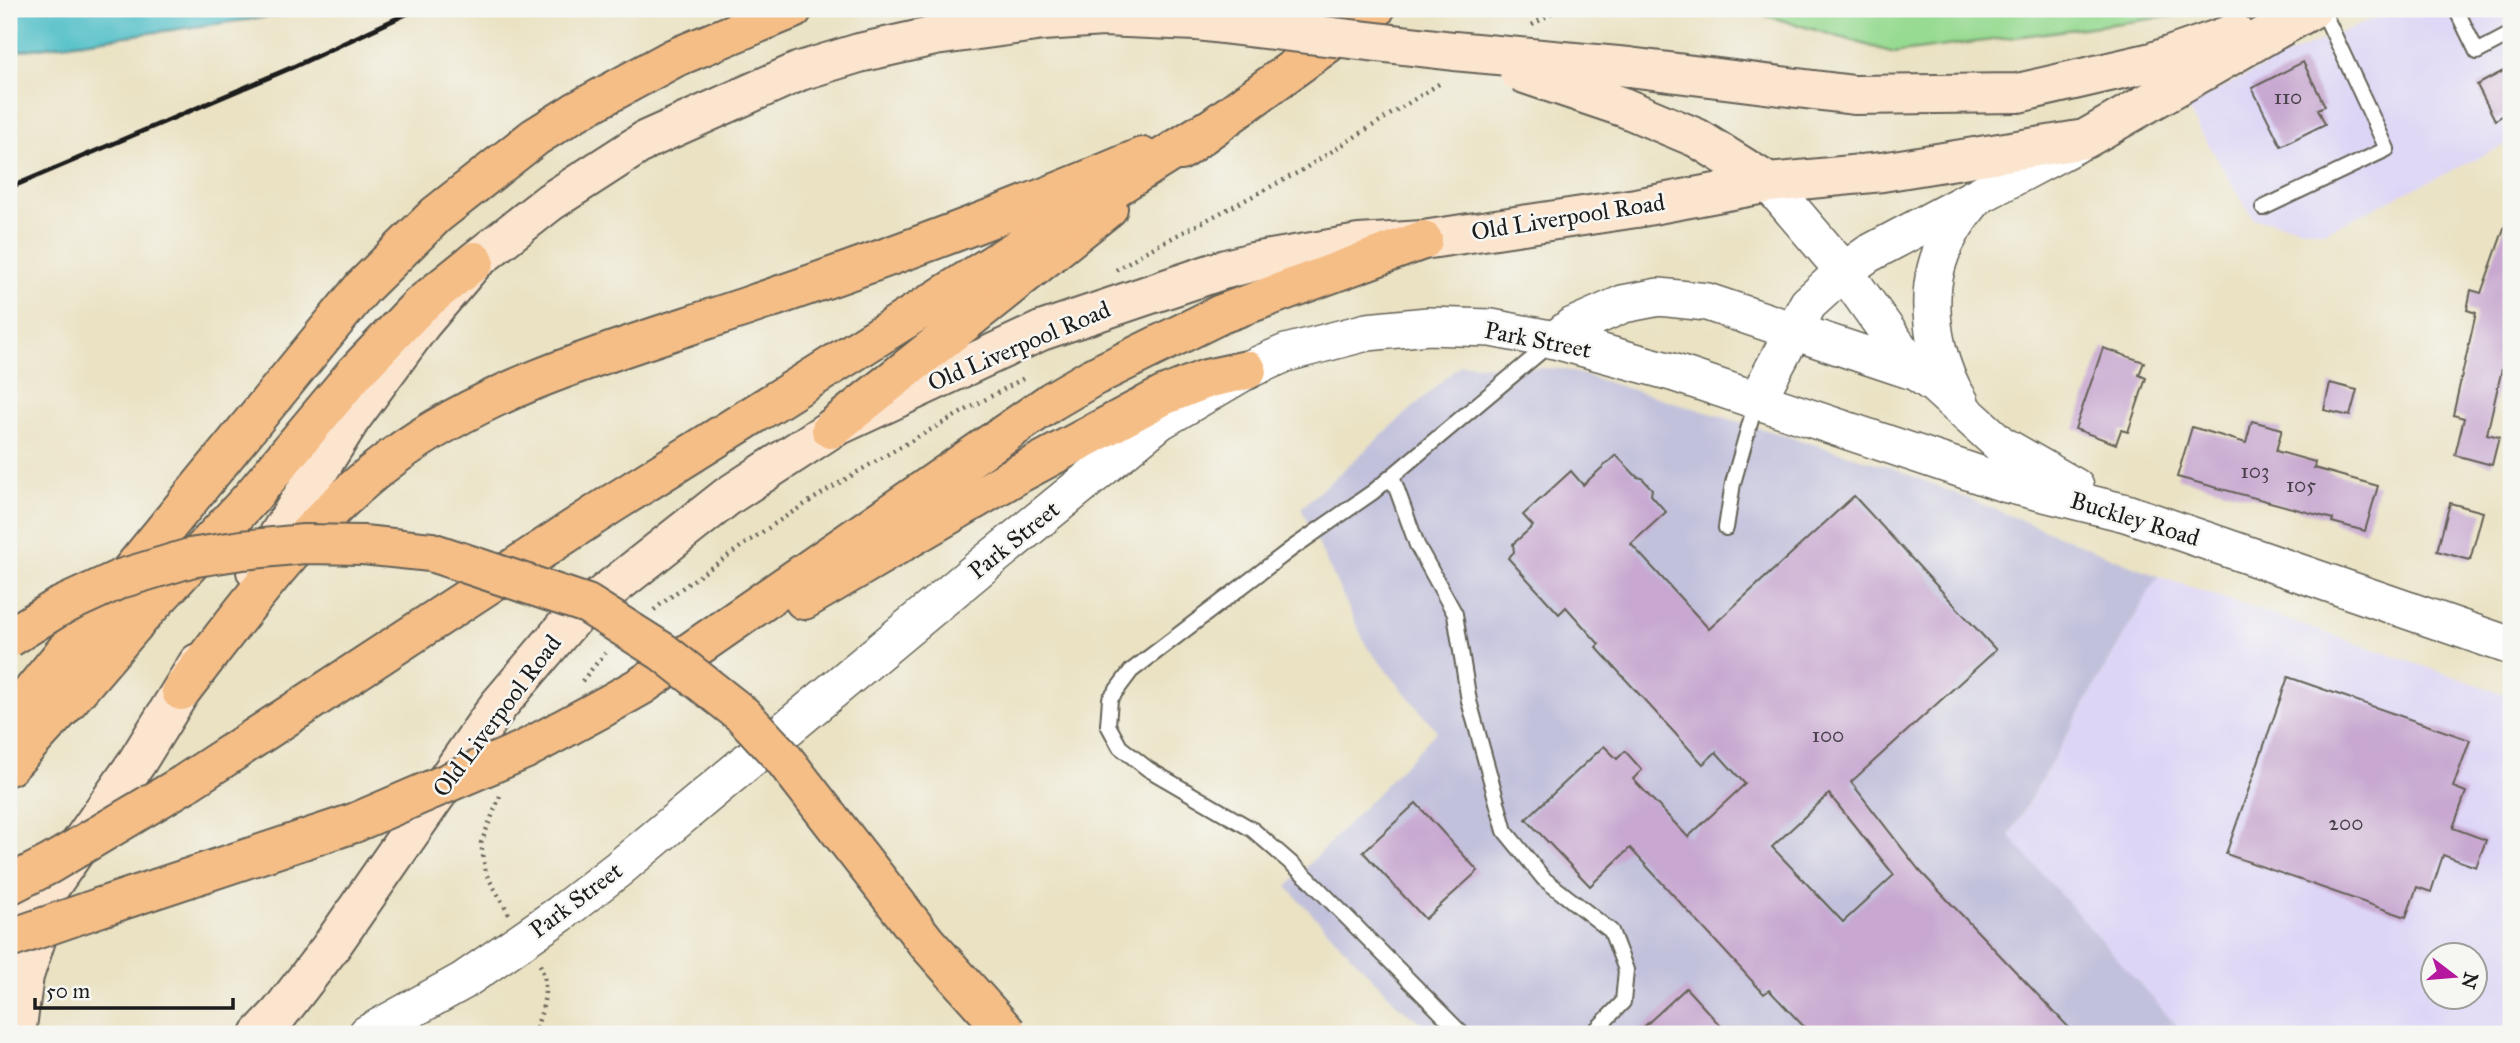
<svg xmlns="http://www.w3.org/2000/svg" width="2520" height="1043" font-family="'IM FELL Great Primer',serif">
<rect width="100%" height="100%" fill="#f6f6f2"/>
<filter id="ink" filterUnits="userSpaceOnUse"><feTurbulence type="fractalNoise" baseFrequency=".0143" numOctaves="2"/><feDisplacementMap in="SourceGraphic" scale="14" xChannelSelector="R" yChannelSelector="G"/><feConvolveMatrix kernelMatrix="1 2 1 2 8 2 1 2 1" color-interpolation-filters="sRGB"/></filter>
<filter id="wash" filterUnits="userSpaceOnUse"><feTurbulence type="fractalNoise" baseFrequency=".00686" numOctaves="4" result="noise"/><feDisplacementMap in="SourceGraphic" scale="28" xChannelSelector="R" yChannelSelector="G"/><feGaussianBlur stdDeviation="1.57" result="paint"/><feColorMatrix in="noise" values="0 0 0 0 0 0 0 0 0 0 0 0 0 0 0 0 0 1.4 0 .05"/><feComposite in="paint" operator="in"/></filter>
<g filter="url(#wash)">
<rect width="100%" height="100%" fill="#eae2c3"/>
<path fill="#ddd5f6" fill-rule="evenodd" d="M2397 9H2511V142L2324 232 2253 218 2186 107 2276 60Z
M2158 576 2511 696V1034H2184L2009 837ZM2432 956H2474V998H2432Z"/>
<path fill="#c2c1dc" d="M1461 364 1563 369 1893 468 2158 576 2009 836 2184 1034H1436L1399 1006 1287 887 1437 731 1367 647 1301 508Z"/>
<path fill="#97da92" stroke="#5a7b57" stroke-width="2" d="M1743 9H2170L2174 16 1894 53Z"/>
<path fill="#51bfc8" stroke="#366e72" stroke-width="2" d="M9 9H327L9 52Z"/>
<g id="blocks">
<path fill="#c8a8d0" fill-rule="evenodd" d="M2303 62 2325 106 2318 109 2325 124 2281 146 2252 88Z
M2511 67V111L2495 120 2477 85Z
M2508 217H2511V348L2507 347 2487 434 2499 437 2492 465 2455 455 2464 418 2453 415 2476 313 2467 310 2471 290 2481 293Z
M2103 348 2144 362 2139 375 2146 378 2128 432 2121 430 2116 444 2075 429Z
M2330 383 2357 390 2350 416 2324 410Z
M2252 421 2282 429 2276 451 2315 462 2314 468 2378 486 2365 531 2332 522 2333 519 2177 477 2192 427 2246 443Z
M1616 455 1637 477 1642 478 1652 489 1651 495 1666 512 1631 544 1709 629 1854 496 1996 650 1851 782 1919 870 2075 1034H1811L1769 990 1764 994 1630 848 1590 886 1526 819 1604 746 1617 759 1625 751 1642 770 1633 779 1688 837 1745 784 1716 752 1703 764 1596 647 1599 644 1566 607 1559 614 1508 558 1514 552 1513 544 1533 526 1523 515 1571 471 1583 485ZM1829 794 1894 875 1843 922 1772 847Z
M2450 503 2483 512 2470 560 2437 551Z
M2288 677 2470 740 2453 787 2466 792 2453 828 2486 840 2476 867 2443 855 2431 892 2417 887 2406 917 2226 854Z
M1416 803 1478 871 1425 919 1363 852Z
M1686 988 1728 1034H1636Z"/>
</g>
</g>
<g filter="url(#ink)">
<use href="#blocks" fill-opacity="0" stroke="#646156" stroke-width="2"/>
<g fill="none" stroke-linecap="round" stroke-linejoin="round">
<defs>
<path id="service" d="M2456 9 2477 52 2511 34
M2263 208 2387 149 2322 9
M1392 476 1417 545 1455 614 1469 701 1505 831 1544 879 1611 931 1626 970 1623 1002 1592 1034
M1726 528 1733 483 1756 402
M1462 1034 1308 878 1253 830 1148 769 1120 747 1108 725 1110 699 1131 671 1291 549 1373 492 1551 343"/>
<path id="tertiary" d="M1769 183 1844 271 1916 372 1935 385 2000 444 2075 487
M1555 340 1571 327 1623 304 1659 297 1707 302 1916 372
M1757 400 1808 304 1844 271 1868 254 2076 144
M1960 402C1948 384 1942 368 1937 347 1924 290 1935 245 1973 201
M367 1034 463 981 560 914 617 870 981 567 1160 421 1247 370 1286 353 1367 332 1428 326 1491 328 1555 340 1675 373 2004 483 2126 513 2511 646"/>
<path id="secondary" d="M1629 67 1854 95 2018 93 2152 62 2235 33
M1623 107 1697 138 1769 183
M256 571 351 419 422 323 475 261 550 202 646 140 800 71 859 53 935 36 1043 21 1103 17 1196 21
M9 946 137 762 198 663
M16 1034 24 976 43 918
M260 1034 279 1014 330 948 498 706 571 620 728 496 831 429 1041 331 1222 270 1253 262 1359 244 1423 240 1636 208 1769 183 1882 172 2085 139 2312 9"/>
<path id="primary" d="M1180 151 1375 9
M831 429 1108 208
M181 691C245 608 308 520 393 457 496 381 631 346 751 305 883 260 1014 212 1142 157"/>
<path id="motorway" d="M804 600 1020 473 1163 396 1206 379 1247 370
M602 708 641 686 1052 401 1093 377 1221 314 1423 240
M9 720 363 287 436 215 535 137 575 112 674 58 793 9
M9 766 64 706 144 613 250 499 355 373 419 306 475 261
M184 784 610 505 1205 131
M101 907 354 823"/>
</defs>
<use href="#service" stroke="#646156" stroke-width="18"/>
<use href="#tertiary" stroke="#646156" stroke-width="40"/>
<use href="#secondary" stroke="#646156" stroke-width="42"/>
<use href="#primary" stroke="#646156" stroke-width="42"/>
<use href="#motorway" stroke="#646156" stroke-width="42"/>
<path stroke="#646156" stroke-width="4.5" stroke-dasharray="2 5" stroke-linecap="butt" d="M1532 25 1558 9
M1116 270 1143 253 1299 172 1442 82
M654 610C679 589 705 572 732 553 825 487 926 432 1026 377
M582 681 605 653
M500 796 481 843 486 874 509 914
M533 1034C543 1013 551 985 539 963"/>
<use href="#service" stroke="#fff" stroke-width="14"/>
<use href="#tertiary" stroke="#fff" stroke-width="37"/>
<use href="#secondary" stroke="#fbe5cf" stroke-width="38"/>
<use href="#primary" stroke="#f6be87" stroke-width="38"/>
<use href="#motorway" stroke="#f6be87" stroke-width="38"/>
<path stroke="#1c1c1c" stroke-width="5" d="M9 188 293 67 417 9"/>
<defs>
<path id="secondary-bridge" d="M1196 21 1454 51 1629 67
M1519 72 1623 107"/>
<path id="motorway-bridge" d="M9 638 57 608 120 579 190 558 242 550 304 544 363 545 431 552 587 604 663 652 743 715 783 758 926 942 1008 1034
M354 823 524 750 602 708
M9 885 50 864 184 784
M9 939 101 907"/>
</defs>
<use href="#secondary-bridge" stroke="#646156" stroke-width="42" stroke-linecap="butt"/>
<use href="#motorway-bridge" stroke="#646156" stroke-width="42" stroke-linecap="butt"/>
<use href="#secondary-bridge" stroke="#fbe5cf" stroke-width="38"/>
<use href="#motorway-bridge" stroke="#f6be87" stroke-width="38"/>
</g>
</g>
<g text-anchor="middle" stroke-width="5" stroke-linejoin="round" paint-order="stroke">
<g font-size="21" fill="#473f49">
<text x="2288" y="104">110</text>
<text x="2255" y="478">103</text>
<text x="2301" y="492">105</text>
<text x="1828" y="742">100</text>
<text x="2346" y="830">200</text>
</g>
<g font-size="24" fill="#1c1c1c" stroke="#f6f6f2">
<text transform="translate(1568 217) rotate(-9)" y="8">Old Liverpool Road</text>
<text transform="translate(1538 340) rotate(11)" y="8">Park Street</text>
<text transform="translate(1019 346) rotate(-23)" y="8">Old Liverpool Road</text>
<text transform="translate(2135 519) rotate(17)" y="8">Buckley Road</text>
<text transform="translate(1014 540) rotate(-39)" y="8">Park Street</text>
<text transform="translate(497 716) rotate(-53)" y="8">Old Liverpool Road</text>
<text transform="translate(576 900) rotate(-37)" y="8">Park Street</text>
</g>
</g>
<rect width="2520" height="1043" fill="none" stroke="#f6f6f2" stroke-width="35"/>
<g transform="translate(2454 976) rotate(106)"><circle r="33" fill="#f6f6f2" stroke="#9f9f9c" stroke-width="2"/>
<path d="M0-5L12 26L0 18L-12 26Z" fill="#b5179e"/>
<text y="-10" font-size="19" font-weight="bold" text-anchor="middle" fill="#1c1c1c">N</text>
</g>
<path d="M35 998v10h198v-10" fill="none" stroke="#1c1c1c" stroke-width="3.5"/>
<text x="46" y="998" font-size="21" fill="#1c1c1c" stroke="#f6f6f2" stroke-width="5" paint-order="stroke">50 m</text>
</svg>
